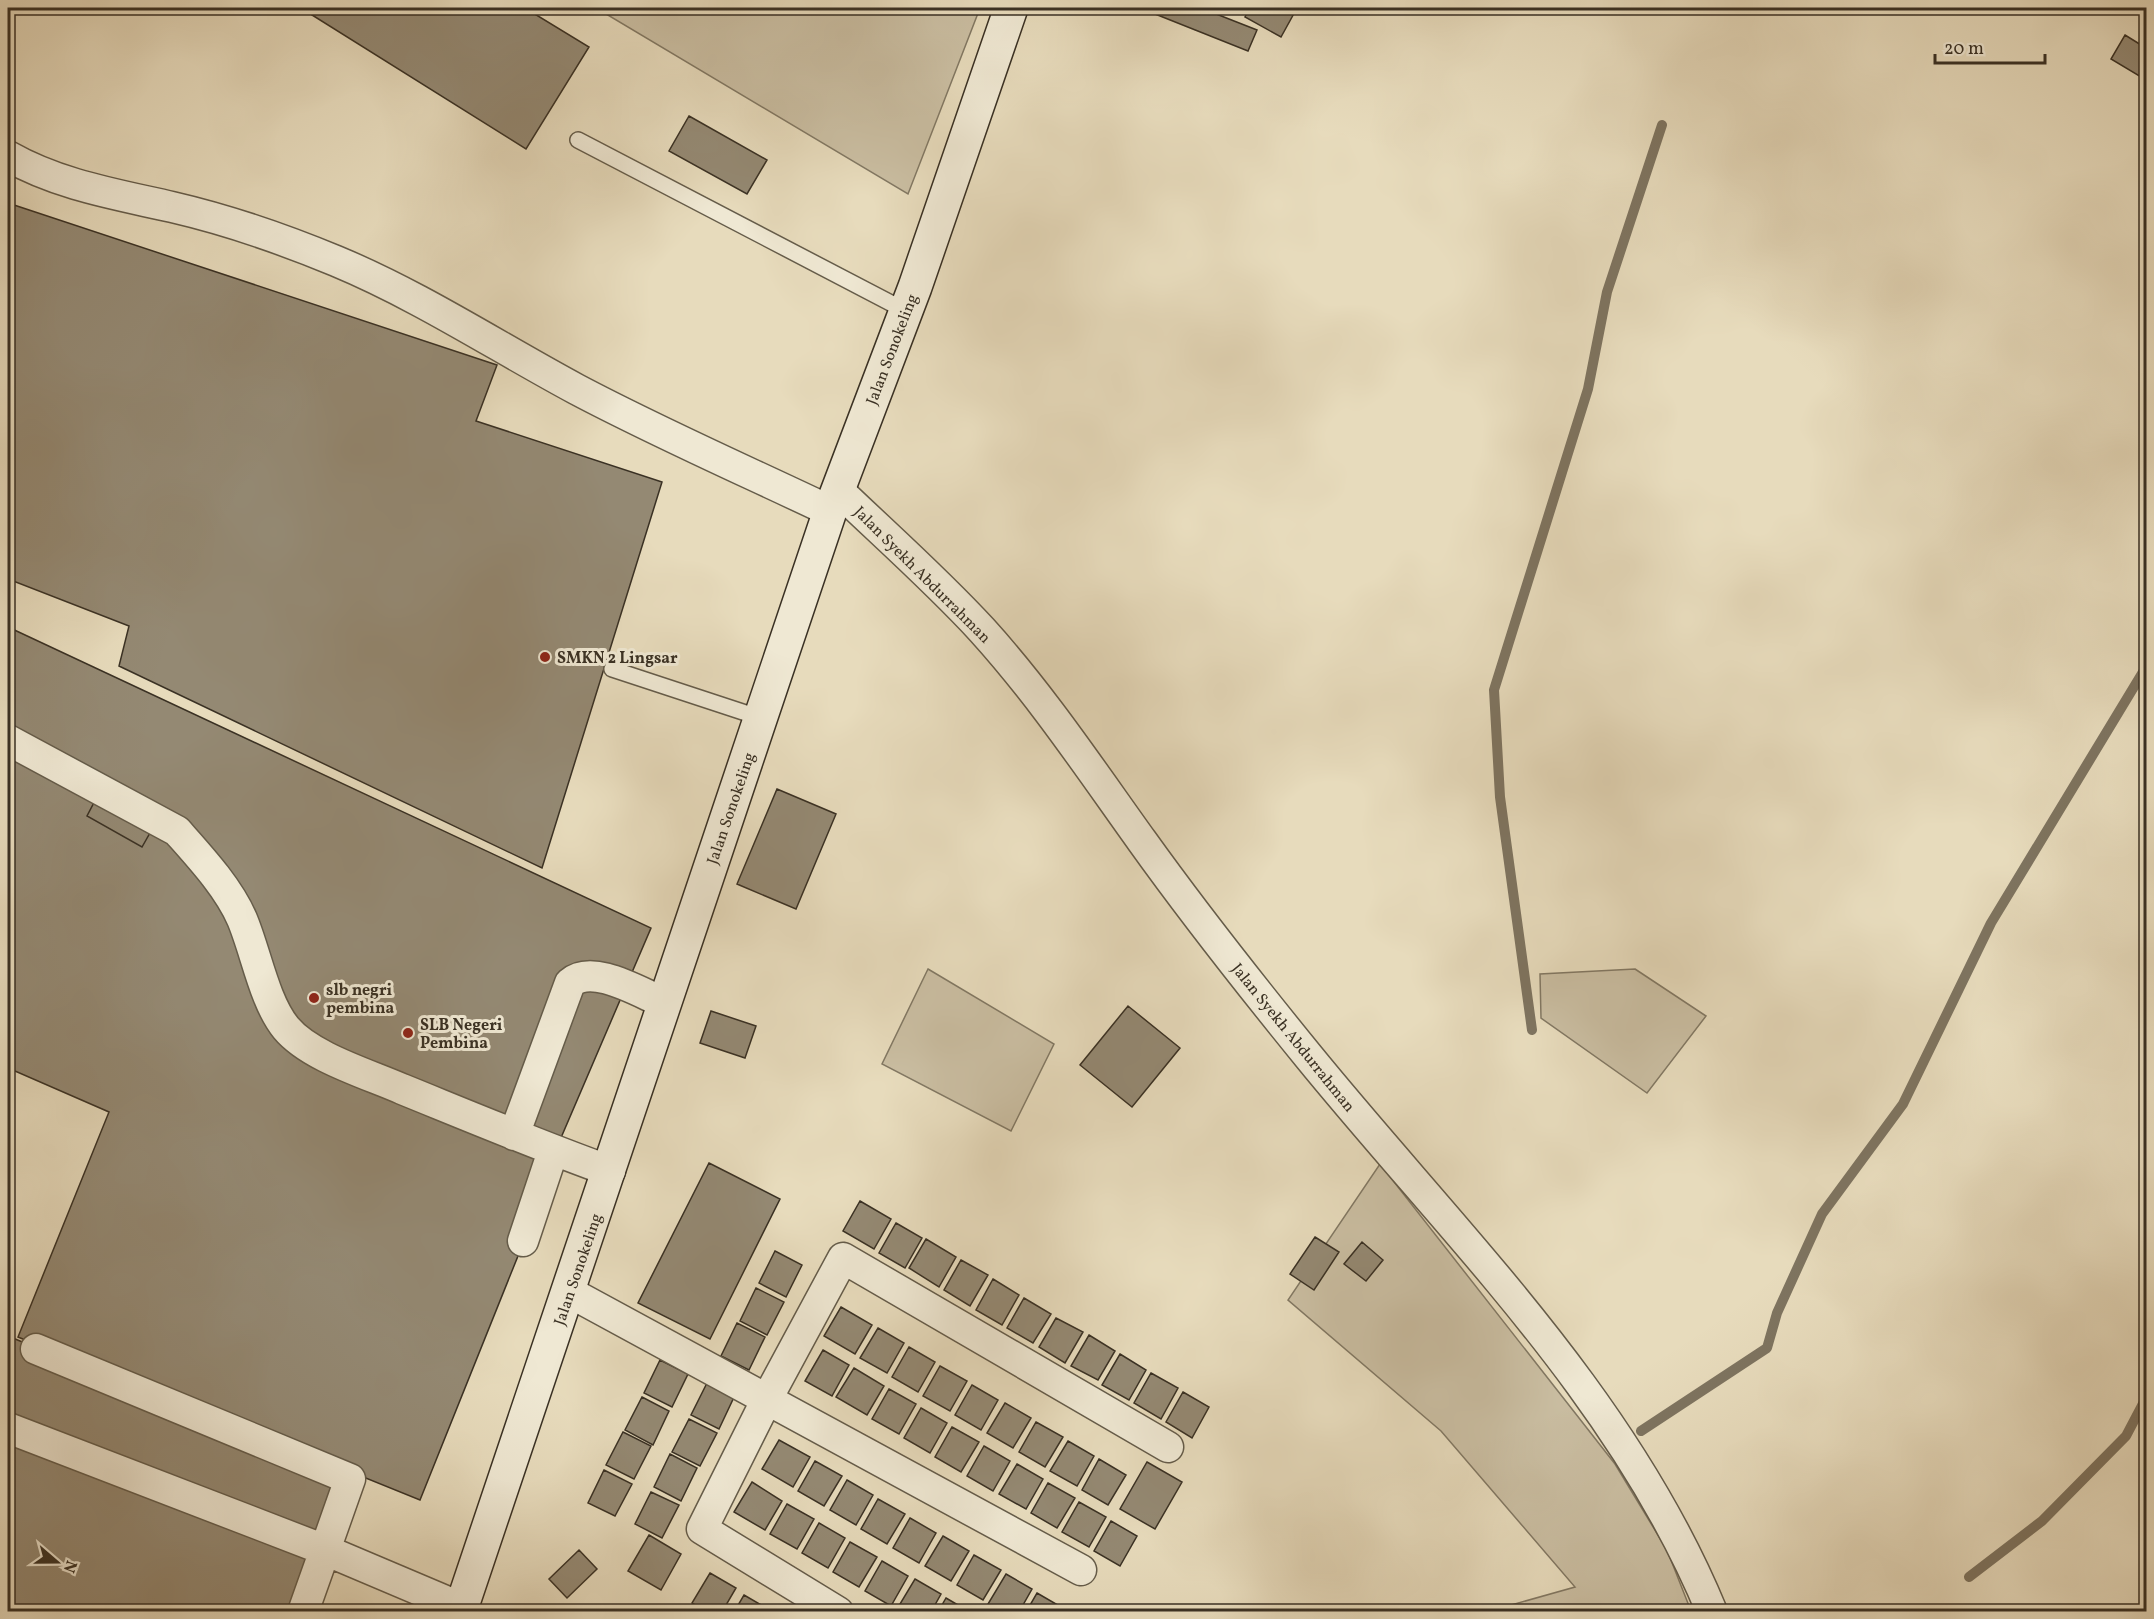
<svg xmlns="http://www.w3.org/2000/svg" width="2154" height="1619" font-family="Vollkorn,serif">
<rect width="100%" height="100%" fill="#e7dbbc"/>
<filter id="stains"><feTurbulence type="fractalNoise" baseFrequency=".00333" numOctaves="4"/><feColorMatrix values="0 0 0 0 .2 0 0 0 0 .09 0 0 0 0 .02 0 0 0 .5 -.17"/></filter>
<radialGradient id="worn" r=".72"><stop offset=".6" stop-color="#630" stop-opacity="0"/><stop offset="1" stop-color="#630" stop-opacity=".3"/></radialGradient>
<path fill="#cabea2" stroke="#827863" stroke-width="1.5" d="M596 8H980L908 194Z
M928 969 1054 1044 1011 1131 882 1064Z
M1635 969 1706 1016 1647 1093 1541 1018 1540 974Z
M1380 1164 1615 1464 1667 1550 1691 1611H1499L1497 1609 1575 1587 1441 1431 1288 1300Z"/>
<g fill="none" stroke-linecap="round" stroke-linejoin="round">
<path stroke="#7e7460" stroke-width="10" d="M1532 1030 1500 797 1494 690 1588 389 1607 292 1662 125
M1641 1431 1767 1348 1777 1313 1822 1214 1903 1104 1991 923 2146 667
M1969 1577 2042 1521 2126 1436 2146 1398"/>
</g>
<path fill="#948973" stroke="#3a3124" stroke-width="1.5" d="M317 8H525L589 47 526 149 312 15Z
M1140 8H1201L1257 30 1248 51Z
M1250 8H1297L1281 37 1245 17Z
M2125 35 2146 48V80L2111 59Z
M689 116 767 160 747 194 669 151Z
M8 203 497 365 476 421 662 482 542 868 119 666 129 626 8 579Z
M8 627 651 928 518 1238 524 1241 420 1500 18 1337 109 1112 8 1068Z
M777 789 836 814 796 909 737 884Z
M99 793 155 824 142 847 87 816Z
M1128 1006 1180 1048 1132 1107 1080 1065Z
M711 1011 756 1026 745 1058 700 1043Z
M709 1163 780 1199 710 1339 638 1303Z
M860 1201 891 1219 874 1249 843 1231Z
M896 1223 922 1238 905 1268 879 1253Z
M1315 1237 1339 1252 1314 1290 1290 1274Z
M926 1239 956 1257 939 1287 909 1268Z
M1362 1242 1383 1260 1366 1281 1344 1264Z
M775 1251 802 1265 786 1297 759 1283Z
M961 1260 988 1275 970 1306 944 1290Z
M993 1279 1019 1295 1002 1325 976 1310Z
M756 1288 784 1302 767 1335 740 1321Z
M1024 1298 1051 1314 1033 1343 1007 1328Z
M841 1307 872 1325 855 1354 824 1336Z
M1056 1318 1083 1332 1065 1363 1039 1347Z
M737 1323 765 1337 749 1370 721 1356Z
M878 1328 904 1343 887 1373 860 1358Z
M1089 1335 1115 1351 1098 1380 1071 1366Z
M8 1336 346 1477 290 1612H8Z
M909 1347 935 1362 918 1392 892 1377Z
M823 1350 849 1365 832 1396 805 1381Z
M1120 1354 1146 1370 1129 1400 1102 1385Z
M660 1360 688 1374 672 1407 644 1393Z
M940 1366 967 1381 950 1411 923 1396Z
M854 1368 884 1386 867 1415 836 1397Z
M1151 1373 1178 1388 1161 1419 1134 1403Z
M708 1381 735 1395 719 1429 691 1415Z
M972 1385 998 1400 981 1430 955 1415Z
M889 1389 916 1404 899 1434 872 1419Z
M1183 1392 1209 1407 1192 1438 1166 1422Z
M642 1397 669 1411 653 1445 625 1430Z
M1005 1403 1031 1418 1013 1448 987 1433Z
M921 1408 947 1423 930 1453 904 1438Z
M689 1419 717 1433 700 1466 672 1452Z
M1036 1422 1063 1437 1045 1467 1019 1452Z
M952 1427 979 1442 961 1472 935 1457Z
M623 1432 651 1446 634 1479 606 1465Z
M779 1440 810 1457 793 1487 762 1469Z
M1068 1441 1094 1456 1077 1486 1050 1471Z
M984 1446 1010 1461 993 1491 967 1476Z
M670 1454 697 1468 681 1501 654 1487Z
M1099 1459 1126 1475 1108 1505 1082 1490Z
M815 1461 842 1476 824 1506 798 1491Z
M1147 1462 1182 1482 1155 1529 1120 1509Z
M1017 1464 1043 1479 1026 1509 999 1494Z
M604 1470 632 1484 615 1516 588 1503Z
M847 1480 873 1495 856 1525 830 1510Z
M752 1482 782 1501 765 1530 734 1512Z
M1048 1483 1075 1498 1057 1528 1031 1513Z
M651 1492 679 1505 662 1538 635 1524Z
M878 1499 905 1514 887 1544 861 1529Z
M1079 1502 1106 1517 1089 1547 1062 1532Z
M787 1504 814 1519 797 1549 770 1534Z
M910 1518 936 1533 919 1563 893 1548Z
M1111 1521 1137 1536 1120 1566 1094 1551Z
M819 1523 845 1538 828 1568 802 1553Z
M649 1535 681 1554 661 1590 628 1571Z
M943 1536 969 1551 951 1581 925 1566Z
M850 1542 877 1557 859 1587 833 1572Z
M579 1550 597 1569 567 1598 549 1579Z
M974 1555 1001 1570 983 1600 957 1585Z
M882 1561 908 1576 891 1606 865 1591Z
M710 1573 736 1588 722 1612H706L692 1603Z
M1006 1574 1032 1589 1019 1612H1002L988 1604Z
M915 1579 941 1594 931 1612H902L897 1609Z
M1037 1593 1063 1608 1061 1612H1026Z
M744 1595 770 1610 769 1612H734Z
M946 1598 970 1612H938Z"/>
<g fill="none" stroke-linecap="round" stroke-linejoin="round">
<defs>
<path id="lane" d="M578 140 906 311
M612 669 761 718"/>
<path id="street" d="M8 156C59 185 115 194 172 207 228 220 283 239 336 261 420 296 496 346 576 389 659 433 746 471 830 511
M838 490C886 536 937 581 982 630 1041 695 1091 770 1142 841 1195 915 1252 987 1309 1057 1454 1235 1623 1396 1712 1612
M8 740 177 831C200 857 228 887 242 919 256 952 264 1001 286 1028 310 1057 368 1074 402 1089 471 1117 540 1146 610 1171
M514 1135 570 983C593 963 640 993 665 1003
M523 1241 553 1151
M569 1292 1081 1570
M36 1349 350 1479 325 1550 462 1608
M8 1428 325 1550 303 1612
M838 1612 702 1529 767 1399 843 1258 1168 1447"/>
<path id="secondary" d="M460 1612 830 511 915 287 1011 8"/>
</defs>
<use href="#lane" stroke="#655c4a" stroke-width="18"/>
<use href="#street" stroke="#655c4a" stroke-width="33"/>
<use href="#secondary" stroke="#3a3124" stroke-width="36"/>
<use href="#lane" stroke="#efe8d3" stroke-width="15"/>
<use href="#street" stroke="#efe8d3" stroke-width="30"/>
<use href="#secondary" stroke="#efe8d3" stroke-width="33"/>
</g>
<g fill="#8f2418" stroke="#efe8d3" stroke-width="2">
<circle cx="545" cy="657" r="6"/>
<circle cx="314" cy="998" r="6"/>
<circle cx="408" cy="1033" r="6"/>
</g>
<g text-anchor="middle" stroke-width="6" stroke-linejoin="round" paint-order="stroke">
<g font-size="16" fill="#3a3124" stroke="#efe8d3">
<text transform="translate(891 349) rotate(-69)" y="6">Jalan Sonokeling</text>
<text transform="translate(923 574) rotate(45)" y="6">Jalan Syekh Abdurrahman</text>
<text transform="translate(730 808) rotate(-71)" y="6">Jalan Sonokeling</text>
<text transform="translate(1294 1037) rotate(51)" y="6">Jalan Syekh Abdurrahman</text>
<text transform="translate(577 1269) rotate(-71)" y="6">Jalan Sonokeling</text>
</g>
<g font-size="16" font-weight="bold" fill="#3a3124" stroke="#efe8d3" text-anchor="start">
<text x="557" y="663">SMKN 2 Lingsar</text>
<text x="326" y="995">slb negri<tspan x="326" dy="18">pembina</tspan></text>
<text x="420" y="1030">SLB Negeri<tspan x="420" dy="18">Pembina</tspan></text>
</g>
</g>
<rect width="2154" height="1619" fill="none" stroke="#e7dbbc" stroke-width="30"/>
<rect x="9" y="9" width="2136" height="1601" fill="none" stroke="#3a3124" stroke-width="3"/>
<rect x="15" y="15" width="2124" height="1589" fill="none" stroke="#3a3124" stroke-width="1.5"/>
<g transform="translate(57 1562) rotate(110)" stroke="#efe8d3" stroke-width="4.5" paint-order="stroke">
<path d="M0-4.5L10 22L0 15L-10 22Z" fill="#3a3124"/>
<text y="-9" font-size="16" font-weight="bold" text-anchor="middle" fill="#3a3124">N</text>
</g>
<path d="M1935 54v9h110v-9" fill="none" stroke="#3a3124" stroke-width="3"/>
<text x="1944" y="54" font-size="18" fill="#3a3124" stroke="#efe8d3" stroke-width="4.5" paint-order="stroke">20 m</text>
<rect width="100%" height="100%" filter="url(#stains)"/>
<rect width="100%" height="100%" fill="url(#worn)"/>
</svg>
